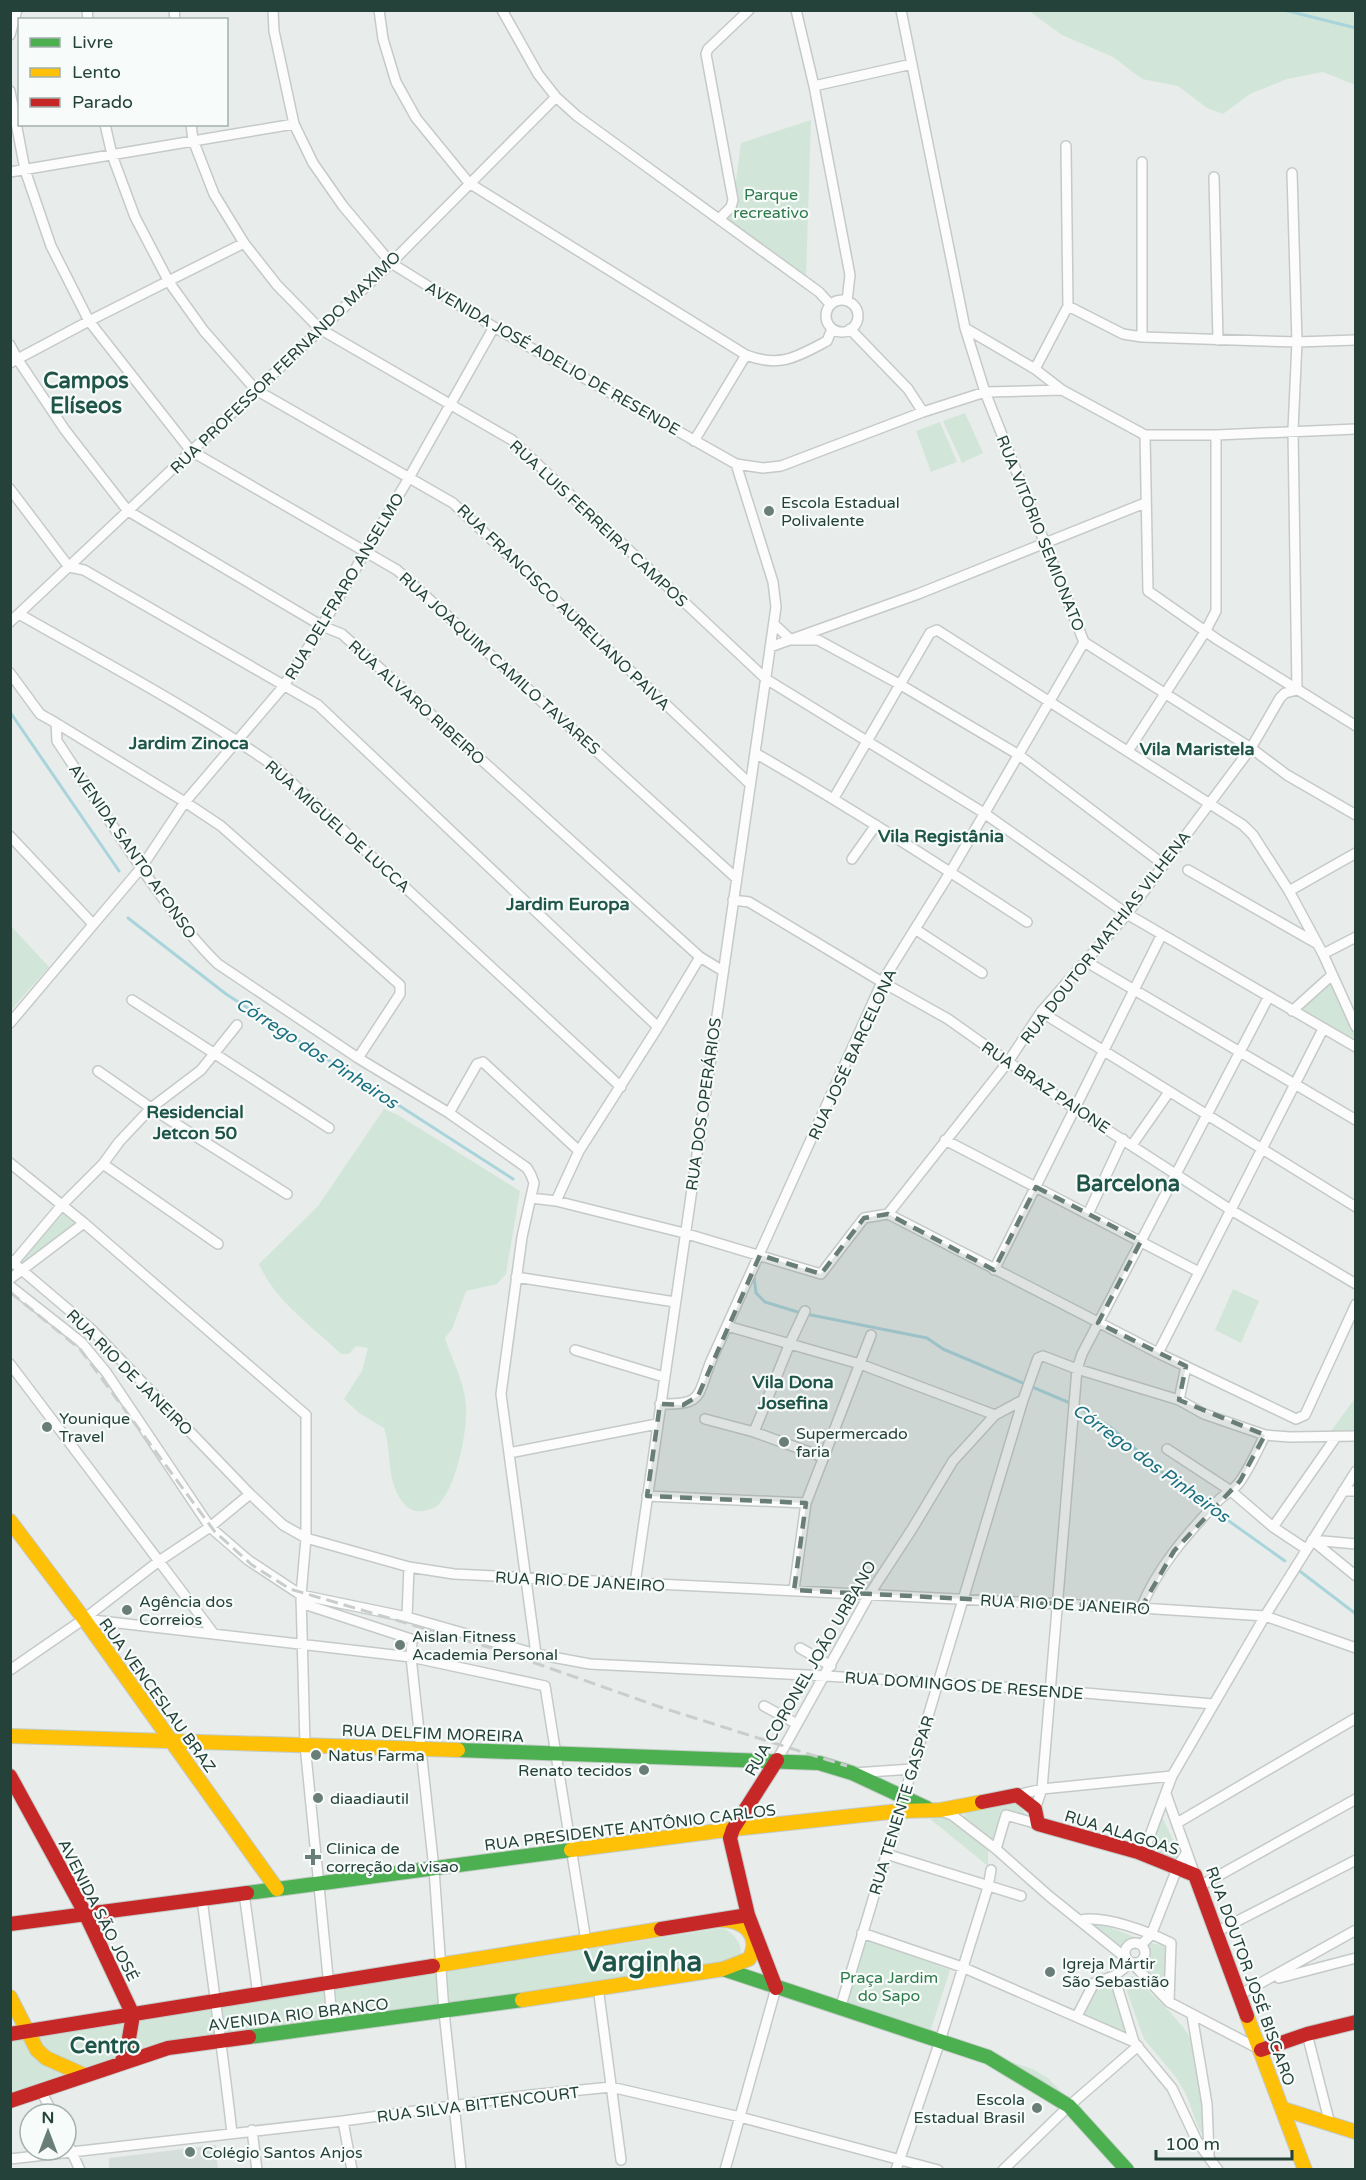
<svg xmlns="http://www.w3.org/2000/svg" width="1366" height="2180" font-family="'Varela Round',sans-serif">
<rect width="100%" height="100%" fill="#e8edeb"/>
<path fill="#d6dedb" d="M216 2145 218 2169H109V2158Z"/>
<path fill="#d1e6d8" d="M1029 11H1355V85L1323 72 1287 79 1250 94 1223 114 1207 108 1178 86 1142 79 1113 57 1062 35Z
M811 120 806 278 725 218 733 203 741 143Z
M965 413 983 453 962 463 943 421Z
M940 422 957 462 931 472 916 431Z
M11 926 49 967 11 1010Z
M1329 979 1355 1034 1353 1039 1350 1040 1298 1009Z
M384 1109 398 1115 520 1191 506 1274 497 1284 466 1291 452 1329 445 1338C452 1360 464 1381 466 1404 468 1430 457 1485 439 1504 436 1508 428 1510 423 1511 411 1513 403 1505 398 1495 387 1474 391 1450 384 1428L359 1413 344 1399 362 1371 368 1348 356 1346 349 1354H341C313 1327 274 1300 259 1264L318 1206Z
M64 1209 79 1223 23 1266 17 1262Z
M1233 1289 1259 1301 1241 1343 1215 1330Z
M1355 1398V1431L1329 1434Z
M1016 1800 1027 1817 1001 1810 994 1841 963 1817 967 1810Z
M1160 1813 1179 1852 1176 1860 1151 1853V1844Z
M942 1816 948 1817 988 1849V1866L930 1819Z
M1093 1921 1148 1942 1135 1950H1126L1118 1959 1082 1924Z
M722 1928C735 1932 748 1950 736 1962L447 2005 446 1972Z
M866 1939 950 1970 929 2035 844 2010Z
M1151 1943 1171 1947 1164 1999 1143 1969V1955Z
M429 1972 438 1974 440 2009 335 2024 332 1992 339 1987Z
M1133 1976C1149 1992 1184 2022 1192 2042 1204 2073 1203 2108 1206 2140L1199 2129 1186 2094 1175 2076 1144 2039 1123 1981 1127 1977Z
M1113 1980 1131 2038 1079 2015 1092 1988Z
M324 1989 329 2025 131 2058 133 2020Z
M127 2020 121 2060 11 2099V2039Z
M983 2053 1033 2069 1049 2079 1069 2100Z"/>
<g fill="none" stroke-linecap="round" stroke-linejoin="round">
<path stroke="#a9d4db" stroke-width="3" d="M1284 10 1356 28
M10 712 119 871
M128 918 226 994 513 1179
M754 1277 756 1293 765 1302 801 1313 927 1338 943 1349 1077 1406 1110 1427 1170 1479 1285 1561
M1297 1569 1356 1614"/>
<defs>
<path id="street" d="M87 10 88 20
M174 10 175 20
M273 10 274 31 294 124 313 163 343 206 391 263 494 327 736 464 763 468 781 466 923 412 985 392 1062 390
M379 10 383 39 396 82 416 118 469 183 746 355C780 368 797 357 827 341L832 329
M502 10 538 74 556 97 577 116 819 292 830 304
M796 10 814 86 850 275 847 301
M901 10 965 328 985 392 1084 642 1251 748 1287 775 1356 815
M10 35 17 10
M814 86 912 64
M10 91 25 170 51 246 89 321 191 451 397 570 736 878
M105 124 112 155 135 217 169 282 204 331 256 390 453 503 750 784
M191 124 193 140 214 194 244 243 277 285 320 329 512 440 766 679 984 813 1127 914 1356 1047
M10 172 294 124
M1214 177 1218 340
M719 219 731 207 733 200 706 54 708 49 749 10
M826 316a16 16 0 1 1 32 0a16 16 0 1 1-32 0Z
M1068 306 1123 334 1142 337 1297 342 1356 340
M965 328 1035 369 1062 390 1145 435H1216L1356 429
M850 329 908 389 923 412
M1142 337V162
M10 345 18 360 65 430 128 511 322 626 342 634 700 957 723 971
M10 363 89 321 244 243
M1035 369 1068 306 1066 146
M1145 435 1148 591 1218 640 1356 726
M694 441 746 355
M10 489 69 567 84 570 318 705 658 1027
M19 614C105 663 193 709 274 766L621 1087
M10 622 391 263 556 97
M774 624 791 640H818L901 685 1019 755 1163 864
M770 647 918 594 1145 503
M10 673 40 714 56 723 57 741C89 789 120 839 154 886 174 913 193 940 218 964L358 1058 449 1113 527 1168 531 1175 534 1183 522 1237 501 1394 536 1654
M56 723 185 802 221 826 400 985V994L358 1058
M1128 751 1205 632 1216 611V435
M755 753C848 806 938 864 1027 922
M834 798 930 633 937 630 1243 825 1253 835 1289 891 1323 954 1356 1027
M10 836 93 924
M852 859 876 825
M1188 870 1316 943
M1289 891 1356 853
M733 900 749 902 882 982 948 1019 1075 1109 1231 1210 1356 1284
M915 929 982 973
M1323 954 1356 937
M1085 961 1356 1120
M132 1000 329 1128
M1292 1011 1332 975
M1041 1012 1356 1207
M10 1023 141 868 185 802 283 687 322 626 410 476 494 327
M98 1071 151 1108 287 1194
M449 1113 477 1064 483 1062 579 1151
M945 1140 1199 1272
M1132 1145 1169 1092
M10 1163 84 1223 306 1415V1538L301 1595 305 1745 333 2027
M103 1164 218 1244
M531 1198 556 1201 684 1233 821 1274 864 1218 888 1214
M556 1201 579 1151 658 1027 700 957
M888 1214 1008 1062 1041 1012 1127 914 1251 748 1280 698 1285 693 1297 690 1293 430 1297 342 1292 173
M888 1214 1158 1353 1296 1419 1305 1415 1356 1304
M1088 1214 1123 1139
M10 1260 90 1328 250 1494 283 1525 306 1538 409 1567 454 1574 1141 1608 1265 1616 1356 1648
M14 1262 62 1205 103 1164 119 1142 151 1108 201 1070 237 1025
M994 1270 1162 934
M516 1277 675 1302
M10 1279 84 1223
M10 1286 81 1342 106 1372 210 1527 248 1560 301 1595 407 1617 536 1654 590 1664 826 1676 1050 1690 1213 1704
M727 1326 860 1364 995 1415
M575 1350 664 1377
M1158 1353 1323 1029
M10 1364 214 1634
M1179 1400 1186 1366
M660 1404C703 1405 697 1397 711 1361L882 982 951 871 1084 642
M705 1419 754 1432 823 1457
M754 1432 790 1343 805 1311
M1167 1449 1231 1491 1273 1527 1306 1549
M509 1453 657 1424
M1343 1491H1356
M647 1496 806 1503
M1273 1527 1336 1437
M1312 1540 1356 1576
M1312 1540 1356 1544
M635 1584 776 607 773 582 736 464
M794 1590 806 1503 871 1335
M301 1603 411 1639 412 1641 411 1657 434 1869 444 2012 461 2170
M1141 1608C1157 1568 1187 1534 1217 1502 1223 1495 1232 1491 1238 1484 1249 1470 1257 1451 1265 1435
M407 1617 409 1567
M84 1619 411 1657 545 1686 586 1941
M800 1648 831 1666
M10 1670 84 1619 159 1561 210 1527 250 1494
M764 1706 797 1724
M777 1760 869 1595 912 1529 953 1461 995 1415 1023 1400
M854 1773 912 1769
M1166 1794 1195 1875
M1017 1795 1042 1789 1172 1776
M1035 1809 1042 1789 1077 1369 1082 1354 1268 998
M941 1811 952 1815 996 1849 1049 1896 1126 1958
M1177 1823 1356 1718
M996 1849 1006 1815 1038 1824
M886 1854 1021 1896
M1143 1854 1172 1776 1265 1616 1356 1471
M1200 1886 1356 1799
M244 1893 258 1995
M202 1899C212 1977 223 2054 232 2133
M1081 1920C1105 1915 1149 1932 1171 1943L1169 2002
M1216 1932 1356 1860
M862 1933 962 1967 1134 2042 1172 2088 1197 2141 1218 2170
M1125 1953a10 10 0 1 1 20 0a10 10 0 1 1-20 0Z
M1141 1945 1151 1935 1178 1866 1187 1852
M1133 1964 1169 2002 1261 2050
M1114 1976 1134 2042
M1279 1978 1356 1958
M598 1987 621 2160
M1241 1994 1356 1930
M840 2009 1023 1400 1038 1358 1043 1356 1077 1369 1179 1400 1204 1414 1265 1435 1290 1437 1356 1436
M1192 2015 1207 2104 1209 2155
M1077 2016 1094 1983 1114 1976 1131 1963
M1307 2034 1330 2124
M41 2091 53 2114
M343 2121 352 2170
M252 2130 257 2170
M66 2140 80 2170
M10 2159 343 2121 530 2095 611 2087 740 2117 938 2170
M725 2170 776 1988
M896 2170 940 2041 988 1887 991 1870
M1003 2170 1069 2106 1138 2046"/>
<path id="fast" d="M458 1750 819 1763 852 1773 927 1808
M247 1893 571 1850
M723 1969 988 2057 1069 2106 1127 2170
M249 2037 522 2000"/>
<path id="slow" d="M10 1521 84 1619 277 1889
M10 1736 458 1750
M571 1850 733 1829 899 1811 940 1810 982 1802
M433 1966 661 1929
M10 1997 37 2050 46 2058 84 2075
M522 2000 723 1969 749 1959C762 1936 744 1920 721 1920
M1247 2016 1305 2170
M1283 2109 1356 2132"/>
<path id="jam" d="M10 1776 85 1913 133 2015 127 2050 121 2063
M982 1802 1017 1795 1035 1809 1038 1824 1138 1852 1195 1875 1247 2016
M10 1924 247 1893
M661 1929 748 1915
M776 1988 748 1915 730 1838 733 1829 777 1760
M10 2034 433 1966
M1261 2050 1307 2034 1356 2022
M10 2101 168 2048 249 2037"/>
</defs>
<use href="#street" stroke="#c5cac8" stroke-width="12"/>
<use href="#fast" stroke="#c3cbc8" stroke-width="16"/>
<use href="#slow" stroke="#c3cbc8" stroke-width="16"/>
<use href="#jam" stroke="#c3cbc8" stroke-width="16"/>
<use href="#street" stroke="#fcfcfc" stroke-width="9"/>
<use href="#fast" stroke="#4caf50" stroke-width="14"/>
<use href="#slow" stroke="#ffc107" stroke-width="14"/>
<use href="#jam" stroke="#c62828" stroke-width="14"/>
<path stroke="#c9cdcc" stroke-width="3" stroke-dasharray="12 6" stroke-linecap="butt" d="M10 1292 80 1349 215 1532 252 1565 290 1589 498 1650 663 1708 847 1766"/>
</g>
<path fill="#697e78" fill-opacity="0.2" stroke="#697e78" stroke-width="4.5" stroke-dasharray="12 8" stroke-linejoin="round" d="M1036 1187 1141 1241 1098 1323 1186 1366 1179 1400 1265 1435 1240 1481 1174 1551 1141 1608 794 1590 806 1503 647 1496 660 1404 683 1405 698 1396 760 1255 821 1274 864 1218 888 1214 994 1270Z"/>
<g fill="#697e78" stroke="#f7fbf9" stroke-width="2">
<circle cx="769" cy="511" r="6"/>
<circle cx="47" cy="1427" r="6"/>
<circle cx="784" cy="1442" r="6"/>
<circle cx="127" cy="1610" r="6"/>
<circle cx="400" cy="1645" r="6"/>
<circle cx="316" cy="1755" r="6"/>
<circle cx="644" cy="1770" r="6"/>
<circle cx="318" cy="1798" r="6"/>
<path d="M310 1848h6v6h6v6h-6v6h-6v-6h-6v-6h6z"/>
<circle cx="1050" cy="1972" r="6"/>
<circle cx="1037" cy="2108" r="6"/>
<circle cx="190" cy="2152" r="6"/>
</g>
<g text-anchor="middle" stroke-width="4.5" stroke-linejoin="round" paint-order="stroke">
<g font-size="16" fill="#2d7a4b" stroke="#f7fbf9">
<text x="771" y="200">Parque<tspan x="771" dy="18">recreativo</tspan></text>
<text x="889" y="1983">Praça Jardim<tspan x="889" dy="18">do Sapo</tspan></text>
</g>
<g font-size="16" fill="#24423a" stroke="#f7fbf9">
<text transform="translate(553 358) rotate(30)" y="6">AVENIDA JOSÉ ADELIO DE RESENDE</text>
<text transform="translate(285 362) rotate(-44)" y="6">RUA PROFESSOR FERNANDO MAXIMO</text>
<text transform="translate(599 523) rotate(43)" y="6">RUA LUIS FERREIRA CAMPOS</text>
<text transform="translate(1041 533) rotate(68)" y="6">RUA VITÓRIO SEMIONATO</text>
<text transform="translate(344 586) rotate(-59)" y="6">RUA DELFRARO ANSELMO</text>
<text transform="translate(564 607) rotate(44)" y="6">RUA FRANCISCO AURELIANO PAIVA</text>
<text transform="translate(500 663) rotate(42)" y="6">RUA JOAQUIM CAMILO TAVARES</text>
<text transform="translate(417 702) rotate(42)" y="6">RUA ALVARO RIBEIRO</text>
<text transform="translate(338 826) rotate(42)" y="6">RUA MIGUEL DE LUCCA</text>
<text transform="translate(133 851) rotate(55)" y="6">AVENIDA SANTO AFONSO</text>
<text transform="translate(1105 937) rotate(-52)" y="6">RUA DOUTOR MATHIAS VILHENA</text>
<text transform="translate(852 1054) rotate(-65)" y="6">RUA JOSÉ BARCELONA</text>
<text transform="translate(1046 1087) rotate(34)" y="6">RUA BRAZ PAIONE</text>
<text transform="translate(703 1104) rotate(-82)" y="6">RUA DOS OPERÁRIOS</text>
<text transform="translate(130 1372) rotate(45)" y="6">RUA RIO DE JANEIRO</text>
<text transform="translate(580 1581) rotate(3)" y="6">RUA RIO DE JANEIRO</text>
<text transform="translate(1065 1604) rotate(3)" y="6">RUA RIO DE JANEIRO</text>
<text transform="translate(810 1668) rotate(-60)" y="6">RUA CORONEL JOÃO URBANO</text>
<text transform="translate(964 1685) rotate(4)" y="6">RUA DOMINGOS DE RESENDE</text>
<text transform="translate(158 1695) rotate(54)" y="6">RUA VENCESLAU BRAZ</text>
<text transform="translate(433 1733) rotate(2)" y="6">RUA DELFIM MOREIRA</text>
<text transform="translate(901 1805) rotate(-73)" y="6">RUA TENENTE GASPAR</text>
<text transform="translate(630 1827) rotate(-7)" y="6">RUA PRESIDENTE ANTÔNIO CARLOS</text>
<text transform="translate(1122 1832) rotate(17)" y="6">RUA ALAGOAS</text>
<text transform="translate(99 1910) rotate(63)" y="6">AVENIDA SÃO JOSÉ</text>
<text transform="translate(1251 1976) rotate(70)" y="6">RUA DOUTOR JOSÉ BISCARO</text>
<text transform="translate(298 2014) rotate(-7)" y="6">AVENIDA RIO BRANCO</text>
<text transform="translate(478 2104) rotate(-7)" y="6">RUA SILVA BITTENCOURT</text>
</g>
<g font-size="16" fill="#24423a" stroke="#f7fbf9" text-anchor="start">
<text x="781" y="508">Escola Estadual<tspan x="781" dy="18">Polivalente</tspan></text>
<text x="59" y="1424">Younique<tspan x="59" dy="18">Travel</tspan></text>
<text x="796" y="1439">Supermercado<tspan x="796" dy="18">faria</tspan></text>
<text x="139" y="1607">Agência dos<tspan x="139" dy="18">Correios</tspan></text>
<text x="412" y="1642">Aislan Fitness<tspan x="412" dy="18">Academia Personal</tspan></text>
<text x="328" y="1761">Natus Farma</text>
<text x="632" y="1776" text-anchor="end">Renato tecidos</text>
<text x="330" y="1804">diaadiautil</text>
<text x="326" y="1854">Clinica de<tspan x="326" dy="18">correção da visao</tspan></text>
<text x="1062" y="1969">Igreja Mártir<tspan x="1062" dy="18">São Sebastião</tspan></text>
<text x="1025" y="2105" text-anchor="end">Escola<tspan x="1025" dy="18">Estadual Brasil</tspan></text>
<text x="202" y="2158">Colégio Santos Anjos</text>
</g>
<g font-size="18" font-weight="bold" fill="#1f5548" stroke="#f7fbf9">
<text x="189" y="749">Jardim Zinoca</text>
<text x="1197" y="755">Vila Maristela</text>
<text x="941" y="842">Vila Registânia</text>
<text x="568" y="910">Jardim Europa</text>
<text x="195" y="1118">Residencial<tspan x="195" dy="21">Jetcon 50</tspan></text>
<text x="793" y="1388">Vila Dona<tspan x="793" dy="21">Josefina</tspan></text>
</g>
<g font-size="18" font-style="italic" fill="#1c6f80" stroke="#f7fbf9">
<text transform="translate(317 1053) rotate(33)" y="6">Córrego dos Pinheiros</text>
<text transform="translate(1151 1463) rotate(36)" y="6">Córrego dos Pinheiros</text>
</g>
<g font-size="22" font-weight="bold" fill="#1f5548" stroke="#f7fbf9">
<text x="86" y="388">Campos<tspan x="86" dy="25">Elíseos</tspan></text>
<text x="1128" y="1191">Barcelona</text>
<text x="105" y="2053">Centro</text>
</g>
<g font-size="28" font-weight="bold" fill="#1f5548" stroke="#f7fbf9">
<text x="643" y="1971">Varginha</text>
</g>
</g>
<rect width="1366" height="2180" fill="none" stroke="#24423a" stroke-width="24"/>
<rect x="18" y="18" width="210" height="108" fill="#f7fbf9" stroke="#a3b1ad" stroke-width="1.5"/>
<rect x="30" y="38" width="30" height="9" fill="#4caf50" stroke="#a3b1ad" stroke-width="1.5"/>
<text x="72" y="48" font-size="18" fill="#24423a">Livre</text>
<rect x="30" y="68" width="30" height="9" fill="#ffc107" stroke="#a3b1ad" stroke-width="1.5"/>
<text x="72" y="78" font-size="18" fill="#24423a">Lento</text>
<rect x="30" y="98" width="30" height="9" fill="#c62828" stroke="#a3b1ad" stroke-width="1.5"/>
<text x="72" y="108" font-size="18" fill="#24423a">Parado</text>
<g transform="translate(48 2132)"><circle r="28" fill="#f7fbf9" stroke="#a3b1ad" stroke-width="1.5"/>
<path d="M0-4.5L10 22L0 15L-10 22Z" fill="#697e78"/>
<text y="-9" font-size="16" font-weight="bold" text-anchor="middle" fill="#24423a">N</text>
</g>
<path d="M1156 2150v9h136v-9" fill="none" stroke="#24423a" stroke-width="3"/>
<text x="1165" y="2150" font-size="18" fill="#24423a" stroke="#f7fbf9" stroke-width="4.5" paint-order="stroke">100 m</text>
</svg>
